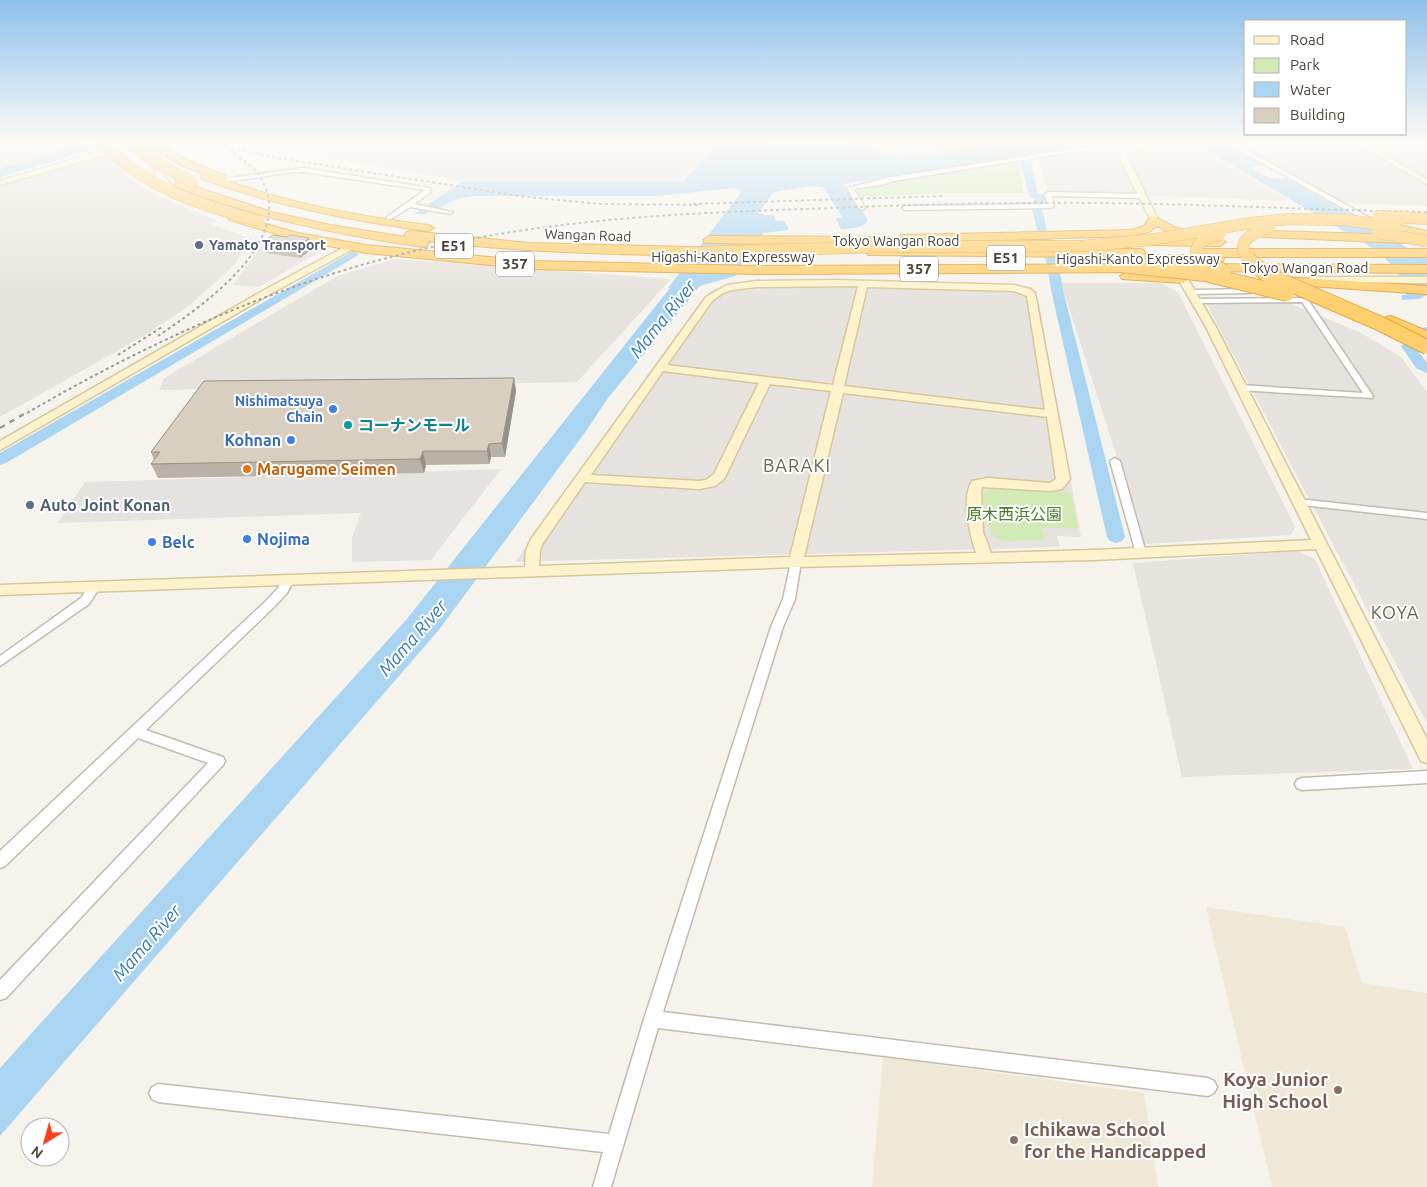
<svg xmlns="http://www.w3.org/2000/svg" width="1427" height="1187" font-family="Ubuntu,'Noto Sans JP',sans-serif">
<rect width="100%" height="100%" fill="#f6f3ec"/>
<path fill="#e6e2dd" d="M0 141H87V142L0 167Z
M230 141H717L681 181H463Z
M859 141H1021L900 158 857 145Z
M1169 141 1191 143 1290 201 1048 192 1038 159Z
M1230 141H1427V206L1342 203Z
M105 156 133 181 155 194 218 221 211 224 252 239 234 265 190 305 142 337 0 417V185L93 158Z
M268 237 323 250 259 287 233 285Z
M394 259 671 279 577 382 159 390 164 378 337 276Z
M836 281 1032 287 1038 298 1081 537 1057 536 1060 547 515 562 711 290 741 282Z
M1061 283H1161L1178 292 1295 527 1291 535 1145 544Z
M1206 303H1289L1361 333 1401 357 1427 392V723Z
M1297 551 1315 559 1413 769 1182 777 1133 563Z"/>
<path fill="#efe8d6" d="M1206 907 1345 927 1362 983 1427 993V1187H1272Z
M883 1057 1144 1093 1158 1187H872Z"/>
<path fill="#d2eab5" d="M1022 163 1020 171 1024 193H946L859 197 855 190 861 187Z
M1003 486 1071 493 1078 529 1041 527 1045 539 1004 541 992 535 982 498 984 492 992 488Z"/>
<path fill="#e5e3e0" d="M501 469 431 560 352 562V538L361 513 58 523 85 482Z"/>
<path fill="#a9d4f2" d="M93 141H121L0 177V168Z
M719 141H858L856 145 900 158 1020 141H1129L843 184 867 218V222C860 229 851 228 841 229L836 218 842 217 823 187 813 186 774 192 758 213 764 215H774L776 221H784L789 230 763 233 735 276 700 286 608 398 586 431 438 631 0 1136V1068L406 620 670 288H668L742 191 733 188 658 196H474L456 199 439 208 434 207 426 214H414L463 181H683Z
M1191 141H1221L1265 166 1250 167 1269 178 1288 179 1427 259V295L1419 299 1402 300V295H1406L1407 290 1392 265 1374 249Z"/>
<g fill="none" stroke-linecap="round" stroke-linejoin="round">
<path fill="#a9d4f2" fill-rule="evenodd" d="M1025 153 1033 159 1032 168 1038 194 1044 195 1046 200 1041 205 1047 230 1056 250 1064 294 1125 537 1122 541 1116 543 1110 541 1107 537 1052 294 1044 250 1037 230 1031 204 1036 199 1029 196 1022 168 1023 160 1020 156Z
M353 251 359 254 357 256 6 463 0 465V453Z
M1427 327V337L1415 347 1427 363V373L1416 368 1401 346 1422 328Z"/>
<path stroke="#d4d0c8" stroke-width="8" stroke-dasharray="8 4" stroke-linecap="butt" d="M156 160 163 149 174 141"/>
<defs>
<path id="street" d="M1126 141H1141L893 181 885 184 854 189 865 208 862 210 859 208 847 188 891 177Z
M1223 141H1230L1370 218 1380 221 1377 223 1366 221Z
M304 168 430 188V193L414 204 453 212 450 214 410 207 391 219H387V217L425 190 304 172C277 172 251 181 224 181L221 179Z
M1048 192 1143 194 1146 196 1143 198 1052 196 1054 206 1051 208 905 210 902 208 905 206 1047 204 1045 194Z
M1248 289H1251V293L1192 294 1188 292 1192 290Z
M1307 298 1373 396 1372 398 1238 390V386L1241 385 1363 393 1302 302 1197 303 1193 301 1197 299Z
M1115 458 1120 461 1146 553 1145 555H1137L1136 553 1110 461Z
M1298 499 1427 513V519L1294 504 1293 502 1294 500Z
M796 558 801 562 795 599 783 627 663 1012 1208 1078 1214 1081 1217 1087 1214 1093 1208 1096 658 1028 611 1187H593L603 1152 158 1102 152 1099 149 1093 152 1087 158 1084 609 1134 644 1019 771 627 783 599 791 562Z
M288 576 294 580 287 593 275 606 146 730 223 757 225 761 223 765 6 998 0 1000V980L208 763 138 738 5 866 0 868V851L267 600 278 588 284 577Z
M94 583 100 587 89 604 0 666V656L81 598 90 584Z
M1427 771V783L1302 790 1297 788 1295 784 1297 780 1302 778Z"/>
<path id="secondary" d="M153 141H168L101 156 0 185V181L97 152Z
M1158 141H1205L1202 143 1150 146 1127 153V157L1158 219 1154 222 1150 219 1119 157V152L1128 147Z
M1351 141H1360L1427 179V184Z
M153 158H159L164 177 181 193V197H175L156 178Z
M350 244 353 245V249L272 293 0 450V441L266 289Z
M1183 276 1188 279 1216 327 1427 739V763L1421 761 1316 549 1094 560 796 567 0 595V585L525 567 526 550 531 539 706 297 727 285 756 281 836 280 1014 285 1030 289 1035 293 1070 479 1062 489 1050 491 982 487 981 492 983 532 991 553 1094 550 1311 540 1206 327 1178 279ZM858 286 833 385 667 365 712 301 723 293 732 290 756 287ZM867 287 1014 291 1027 296 1045 410 844 386ZM663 371 759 383 714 474 706 480 699 481 591 475ZM770 384 831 391 790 557 539 566 540 550 543 543 585 482 699 489 715 486 724 479ZM843 393 1047 417 1056 479 1050 483 988 478 972 481C961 499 970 534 976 553L804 557Z
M1312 277H1427V283L1309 282 1307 280Z"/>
<path id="highway" d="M139 141H152L189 161 226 176 227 178 225 180C291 204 359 216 428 225L434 228 428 231C351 221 276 206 202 179L201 177 204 174 181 165Z
M180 182 272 212 330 225 406 237 404 235 406 233 410 231 529 243 728 248 734 252 728 256C628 255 527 253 427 241L429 243 427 246 423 247C338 235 256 218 176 187L175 185 176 183Z
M234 215 298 233 366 245 530 261 756 266 1143 264 1149 268 1143 272 756 274 530 269 366 253 296 240 230 220 228 218 230 216Z
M1154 216 1174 227 1198 234 1200 236 1198 238H1220L1226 242 1220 246 1140 245 1138 242 1144 238H1190L1166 231 1157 226 1149 232 1131 236 901 243 895 239 901 235 1131 230 1144 226 1150 217Z
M1395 224 1427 231V239L1391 229 1389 227 1391 225Z
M1266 231 1404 235 1410 239 1404 243 1262 237 1260 235Z
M709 236 890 237 896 241 890 245 705 243 703 240Z
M872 248 1140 249 1144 250 1146 253 1144 255H1200L1198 253 1200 250 1204 249H1427V257H1222L1224 259 1222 262 1218 263H1127L1123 262 1121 259 1123 257 868 255 866 252Z
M1202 264 1427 265V273L1198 271 1196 268 1198 265Z
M1126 272 1183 275 1189 279 1183 283 1122 279 1120 276Z
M1284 277 1427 286V294L1279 284 1278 281 1279 278Z
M1391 316 1427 331V340L1386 323 1384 320 1386 317Z"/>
</defs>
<use href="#street" stroke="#c2bbae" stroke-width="3"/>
<use href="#secondary" stroke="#d6c79b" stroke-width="3"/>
<use href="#highway" stroke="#e0a43c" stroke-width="2"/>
<use href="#street" fill="#fff" fill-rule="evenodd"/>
<use href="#secondary" fill="#fff3cd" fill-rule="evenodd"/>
<use href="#highway" fill="#ffcf6e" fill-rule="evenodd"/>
<path stroke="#9a9a9a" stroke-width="2" stroke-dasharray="3 3" stroke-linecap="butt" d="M196 141 272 157 519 196 600 204 701 205
M693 204 943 196
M158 336C202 306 301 239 259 175 253 166 239 158 230 151
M118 355 162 327
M27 413C151 341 278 283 419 250 546 220 676 213 806 209 902 205 998 202 1095 203 1206 204 1316 210 1427 212"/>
<path stroke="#9a9a9a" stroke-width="2.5" stroke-dasharray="5.5 5.5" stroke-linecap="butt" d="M0 428 29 411"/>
<defs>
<path id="highway-bridge-far1" d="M100 141C144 188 198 204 259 221
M128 141 153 161 192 182
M1378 216 1427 219
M1378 233 1427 241
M705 252 880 247 1082 246 1149 240 1251 223 1289 219 1347 220 1395 227
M1203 260 1196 252C1198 239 1209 237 1220 235
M1250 260C1231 242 1255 232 1270 227"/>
<path id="highway-bridge" d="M1202 259 1224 272
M1248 259 1266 274 1381 324 1427 347
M1121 265 1205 274 1287 294"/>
</defs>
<use href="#highway-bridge-far1" stroke="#e0a43c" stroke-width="12" stroke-linecap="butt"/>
<use href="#highway-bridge" stroke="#e0a43c" stroke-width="16" stroke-linecap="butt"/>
<use href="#highway-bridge-far1" stroke="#ffcf6e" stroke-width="11"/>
<use href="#highway-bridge" stroke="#ffcf6e" stroke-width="14"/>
</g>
<path fill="#bab2a6" d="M287 237 309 238 312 249 300 258 266 253 262 242Z
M514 378 516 391 505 457H491L489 464 426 465 424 473 158 478 151 464 154 460 151 452Z"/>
<path fill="#979187" d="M309 238 312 249 300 258 297 247Z
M514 378 516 391 505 457 502 443Z
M489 444 491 457 489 464 487 451Z
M423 451 426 465 424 473 420 459Z"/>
<path fill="#d8cfc1" stroke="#979187" d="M273 235 287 237 290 235 309 238 297 247 262 242Z
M514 378 502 443 489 444 487 451H423L420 459 151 464 160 452H151L204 381Z"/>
<linearGradient id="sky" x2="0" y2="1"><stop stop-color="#8fc1ec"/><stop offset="0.46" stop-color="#fbfaf6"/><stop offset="1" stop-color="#fbfaf6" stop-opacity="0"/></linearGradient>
<rect width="1427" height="307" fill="url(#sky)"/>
<g fill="#5c6f8a" stroke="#fff" stroke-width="2">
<circle cx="199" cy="245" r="5"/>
<circle cx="30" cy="505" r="5"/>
</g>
<g fill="#3f7fe0" stroke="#fff" stroke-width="2">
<circle cx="333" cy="409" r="5"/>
<circle cx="291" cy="440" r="5"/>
<circle cx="247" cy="539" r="5"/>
<circle cx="152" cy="542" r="5"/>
</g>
<circle fill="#0f9aa8" stroke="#fff" stroke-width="2" cx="348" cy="425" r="5"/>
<circle fill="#e8710a" stroke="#fff" stroke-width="2" cx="247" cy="469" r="5"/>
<g fill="#8d6e63" stroke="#fff" stroke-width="2">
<circle cx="1338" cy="1090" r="5"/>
<circle cx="1014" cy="1140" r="5"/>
</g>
<g text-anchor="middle" stroke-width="4" stroke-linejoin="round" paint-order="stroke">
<g font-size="14" fill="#4b4439" stroke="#fff">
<text transform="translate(588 235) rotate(2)" y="5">Wangan Road</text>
<text x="896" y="246">Tokyo Wangan Road</text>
<text x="733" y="262">Higashi-Kanto Expressway</text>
<text x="1138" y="264">Higashi-Kanto Expressway</text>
<text x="1305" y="273">Tokyo Wangan Road</text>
</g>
<g font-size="14" font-weight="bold" fill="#4e5e75" stroke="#fff" text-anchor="start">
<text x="209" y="250">Yamato Transport</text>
</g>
<g font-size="14" font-weight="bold" fill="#366cbe" stroke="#fff" text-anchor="end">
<text x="323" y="406">Nishimatsuya<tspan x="323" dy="16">Chain</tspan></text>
</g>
<g fill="#fff" stroke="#817c74" stroke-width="1">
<rect x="435" y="233.5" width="38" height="25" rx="4"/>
<rect x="987" y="245.5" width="38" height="25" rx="4"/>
<rect x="496" y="251.5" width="38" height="25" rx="4"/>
<rect x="900" y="256.5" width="38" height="25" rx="4"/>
</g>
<g font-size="15" font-weight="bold" fill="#4b4439">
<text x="454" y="251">E51</text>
<text x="1006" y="263">E51</text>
<text x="515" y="269">357</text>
<text x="919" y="274">357</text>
</g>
<g font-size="16" font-weight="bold" fill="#0d838f" stroke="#fff" text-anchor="start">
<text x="358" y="431">コーナンモール</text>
</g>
<g font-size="16" font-weight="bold" fill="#366cbe" stroke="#fff" text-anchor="start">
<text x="281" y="446" text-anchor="end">Kohnan</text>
<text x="257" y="545">Nojima</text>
<text x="162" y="548">Belc</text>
</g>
<g font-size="16" font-weight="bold" fill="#c56008" stroke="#fff" text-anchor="start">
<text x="257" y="475">Marugame Seimen</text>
</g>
<g font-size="16" font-weight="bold" fill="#4e5e75" stroke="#fff" text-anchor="start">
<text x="40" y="511">Auto Joint Konan</text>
</g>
<g font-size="16" fill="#4a7f2a" stroke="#fff">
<text x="1014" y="520">原木西浜公園</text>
</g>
<g font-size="18" font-style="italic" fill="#2e7ab2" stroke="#fff">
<text transform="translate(663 319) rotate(-51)" y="6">Mama River</text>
<text transform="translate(413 638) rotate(-49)" y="6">Mama River</text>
<text transform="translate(147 943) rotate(-49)" y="6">Mama River</text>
</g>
<g font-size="18" letter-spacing="1" fill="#6e6250" stroke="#fff">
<text x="797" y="472">BARAKI</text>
<text x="1395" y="619">KOYA</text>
</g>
<g font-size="19" font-weight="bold" fill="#785e54" stroke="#fff" text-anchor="end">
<text x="1328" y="1086">Koya Junior<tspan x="1328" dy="22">High School</tspan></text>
<text x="1024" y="1136" text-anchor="start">Ichikawa School<tspan x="1024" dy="22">for the Handicapped</tspan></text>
</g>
</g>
<rect x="1244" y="20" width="162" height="115" fill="#ffffff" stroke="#b7b4b0"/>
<rect x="1254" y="36" width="25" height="8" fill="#fff3cd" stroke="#b7b4b0"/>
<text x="1290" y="45" font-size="15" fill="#4b4439">Road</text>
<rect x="1254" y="58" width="25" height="15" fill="#d2eab5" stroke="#b7b4b0"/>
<text x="1290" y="70" font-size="15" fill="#4b4439">Park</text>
<rect x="1254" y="82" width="25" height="15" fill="#a9d4f2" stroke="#b7b4b0"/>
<text x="1290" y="95" font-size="15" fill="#4b4439">Water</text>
<rect x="1254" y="108" width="25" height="15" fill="#d8cfc1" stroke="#b7b4b0"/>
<text x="1290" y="120" font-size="15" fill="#4b4439">Building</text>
<g transform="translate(45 1142) rotate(217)"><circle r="24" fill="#ffffff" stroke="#b7b4b0"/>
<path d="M0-4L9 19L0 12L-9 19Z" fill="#fc3f1d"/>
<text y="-8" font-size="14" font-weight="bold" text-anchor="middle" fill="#4b4439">N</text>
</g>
</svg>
